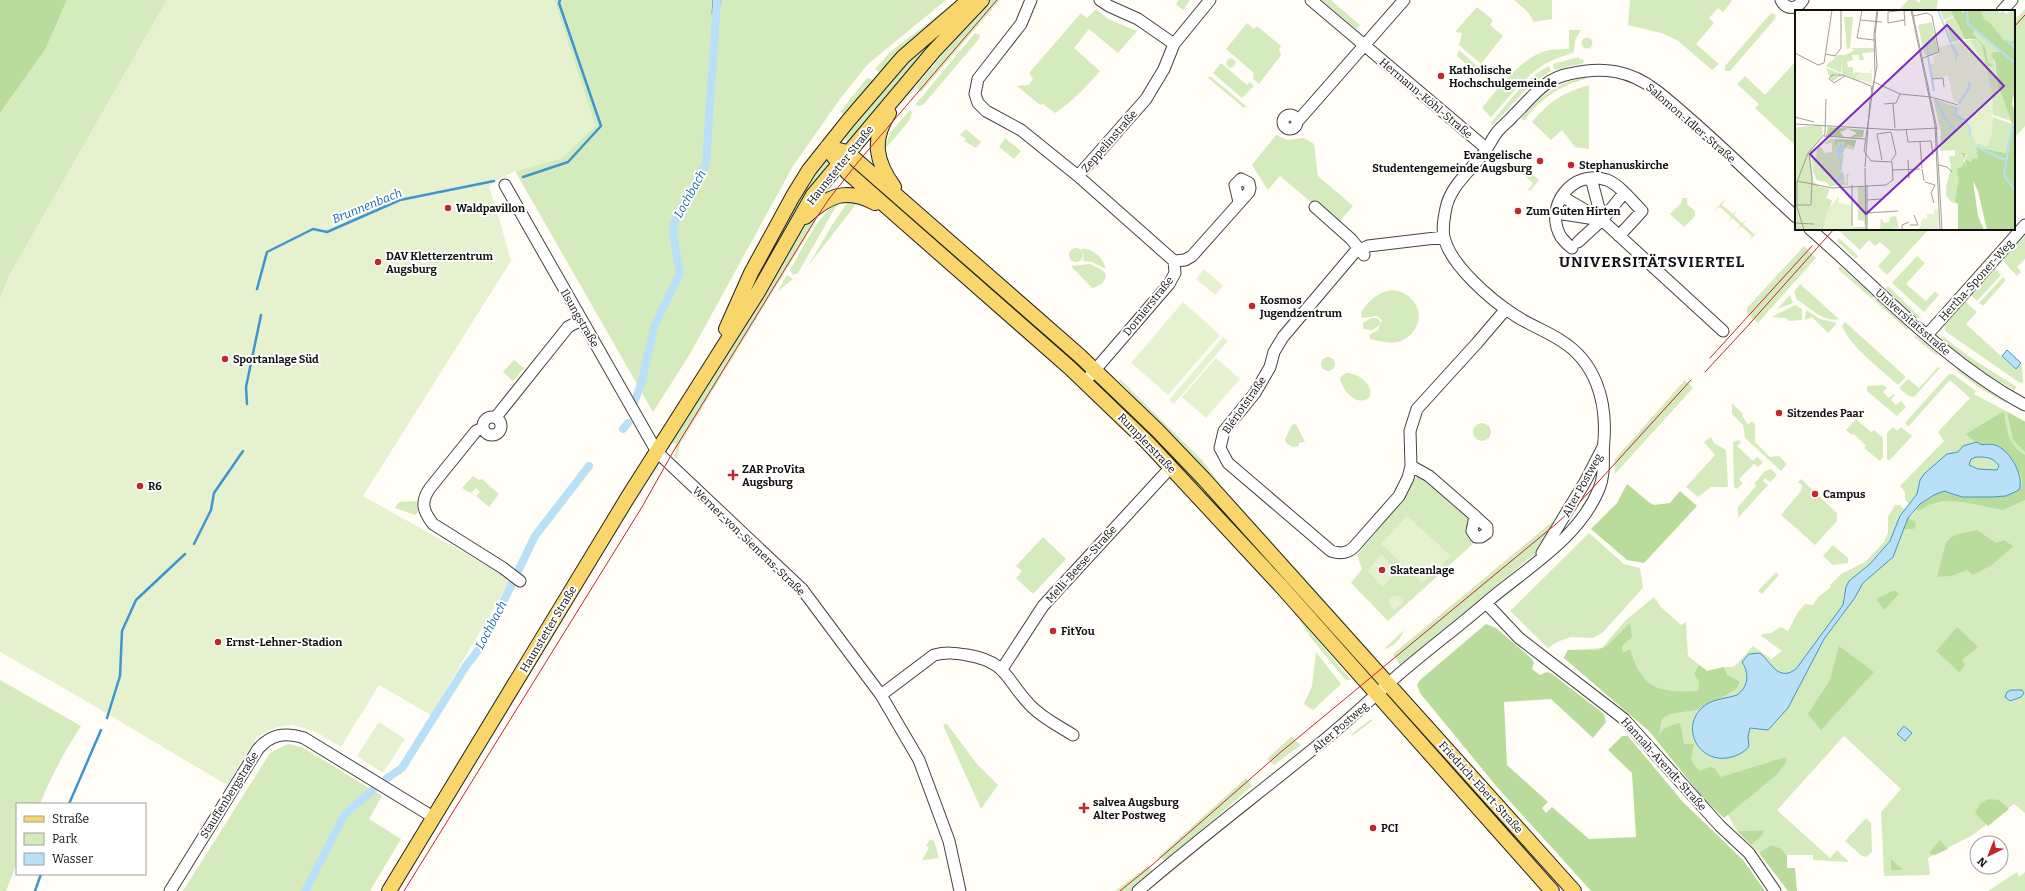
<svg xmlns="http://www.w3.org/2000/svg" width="2025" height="891" font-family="Bitter,serif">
<rect width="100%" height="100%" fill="#fffdf5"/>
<path fill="#d5ebbd" d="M67 0H167L8 278 0 301V113L45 50Z
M554 0H946L868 64 840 99 793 166 690 354 653 412 515 171 562 158 595 126Z
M958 0H963L906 47 880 73 875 69 890 52Z
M988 0H1000L921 92 916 88 888 120Z
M1179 0H1190L1183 10 1176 4Z
M1322 0H1331L1360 25 1356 29Z
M1514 0H1552V19L1534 22 1528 12Z
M1630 0H1730L1732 1 1723 12 1718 8 1709 18 1714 23 1696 44 1719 64 1712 70 1677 40 1661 33 1628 25Z
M1908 0H1916L1919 3 1921 0H1938L1936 11H1898Z
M1477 7 1493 20 1490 25 1503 36 1481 64 1459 45 1462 33 1455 32Z
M1096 9 1108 19 1137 31 1118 53 1089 29 1074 48 1100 71C1086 87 1073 101 1055 113L1043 104 1040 105 1017 86 1029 85 1033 79 1029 73 1081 13 1087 18Z
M2025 9V126L2014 138V21Z
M962 12 849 143 845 142 846 135 919 49Z
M1771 13 1776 15 1775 19 1730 71H1725V66Z
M1247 23 1254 29 1257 26 1281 46 1279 50 1281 55 1259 84 1253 79 1254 73 1226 49Z
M1569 30H1581L1575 40 1574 52C1563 57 1552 59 1542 66 1522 79 1507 100 1491 117L1482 108C1499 87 1523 55 1550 50 1556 49 1563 49 1569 49Z
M975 33 980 35 979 39 923 105 918 106 915 105Z
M1581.5 43a5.5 5.5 0 1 1 11 0a5.5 5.5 0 1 1-11 0Z
M1459 50 1478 67 1474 71 1457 56Z
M1579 57 1580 59H1583L1584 63 1555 70 1553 64Z
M1226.5 63a4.5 4.5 0 1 1 9 0a4.5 4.5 0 1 1-9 0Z
M1796 61V146L1755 108 1759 104 1737 84 1745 76 1765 95Z
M1221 63 1247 85 1250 82 1254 86 1242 98 1213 73Z
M1549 66 1551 71 1531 84 1492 126 1491 123C1508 103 1525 78 1549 66Z
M1210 76 1246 106 1244 108 1208 78Z
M1585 77V79C1559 86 1540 99 1524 121L1521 118C1539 97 1556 83 1585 77Z
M867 78 874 80 845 114 840 112Z
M1589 85V149L1575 147 1562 130 1551 140 1532 122C1551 100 1561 94 1589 85Z
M910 110 912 113 909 121 885 149 890 133Z
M966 129 981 142 976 148 964 141 966 139 960 135Z
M1276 135 1287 140 1304 138 1314 144 1318 176 1353 206 1337 224 1280 176 1268 190 1252 165Z
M1005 138 1021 151 1014 159 999 147Z
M824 161 829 162 830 165 801 205 756 281 754 277 800 192Z
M1521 164 1539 180 1530 191 1528 190 1533 183 1517 169Z
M1682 198H1687V204L1695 211V216L1684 227 1670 214 1682 202Z
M1725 199 1722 205 1733 214 1737 210 1734 215 1742 223 1747 220 1743 224 1754 234 1759 230 1749 241 1752 236 1741 226 1737 231 1740 225 1732 218 1728 222 1731 217 1720 207 1715 210Z
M848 202 857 203 808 266 832 225Z
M838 203 798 273 793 275 790 270C802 250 818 214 838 203Z
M811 218 816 221 680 444 677 459 674 455 677 450 674 448 676 444 671 442 795 239 807 221Z
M1837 229H1929L1887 275 1878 266 1891 252 1880 242 1875 246 1869 240 1860 250Z
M2025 236V259L2017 267 2021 272 2017 276 2004 262 2005 257Z
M1839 238 1858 256 1856 259 1837 241Z
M1804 246 1816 258 1758 323 1747 313V308Z
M1069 255a7 7 0 1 1 14 0a7 7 0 1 1-14 0Z
M1081 249C1094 248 1102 257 1106 269L1092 262 1083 261 1084 255Z
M1917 256 1925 263 1906 284 1926 301 1935 291 1939 295 1924 312 1892 283Z
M1090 264 1102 270 1106 274C1105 283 1100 286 1092 288L1071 266Z
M1840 266 1874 297 1872 299 1838 269Z
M1995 269 2001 275 1977 301 1971 295Z
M787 275 793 279 777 292Z
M2003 277 2006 280 1983 306 1979 303Z
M1800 284 1839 319C1823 323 1810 307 1797 300L1794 292Z
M1888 286 1922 319 1916 317 1886 289Z
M1393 290C1422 294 1429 328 1401 341 1392 345 1380 341 1370 339L1369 335 1378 330 1382 320 1377 316 1362 318 1361 312C1370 300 1377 292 1393 290Z
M1790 295 1793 303 1777 309Z
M1877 299 1908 328 1907 330 1875 301Z
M1965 301 1977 312 1966 324 2015 369 2020 364 2022 366 2023 382 2020 383 1945 331 1944 324Z
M1795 305 1802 309V320L1789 321 1786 318 1772 317Z
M1806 310 1820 319 1837 323 1828 333 1812 317 1805 320Z
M1371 318H1377L1380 321V325L1372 330 1363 329V323Z
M1845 322 1906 377 1898 385C1881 369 1850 347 1842 326Z
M1940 334 1971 358 2017 387 2014 390C1994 378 1949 355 1940 334Z
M1915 335 1938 354 1936 355 1914 337Z
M1321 364a7 7 0 1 1 14 0a7 7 0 1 1-14 0Z
M514 360 524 368 513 381 503 372Z
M1938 367 1940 368 1914 397 1909 396 1899 388 1908 379 1919 388Z
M1957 368 2008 401 2006 403 1981 389 1957 371Z
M1347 373C1359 373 1375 386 1369 398 1356 407 1342 390 1340 378L1344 374Z
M1949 374H1953L1976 391 1974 394 2025 421V813L2014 804 1971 836 1928 858 1930 875 1884 876 1881 812 1901 789 1844 736 1777 810 1830 858 1837 850 1849 862 1813 860V855H1787L1780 848 1771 845 1759 853 1751 845 1763 835 1764 830 1737 831 1728 815 1649 731 1564 658 1568 650 1602 648 1626 620 1654 597 1661 607 1681 625 1686 622 1688 656 1707 671 1724 667H1734L1753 646 1771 659 1782 651 1761 636 1762 634 1771 633 1781 627 1788 631 1798 612 1805 604 1813 605 1818 597 1831 587 1830 585 1841 574 1865 562 1884 542 1888 533V517L1895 505H1900L1911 516 1915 511 1905 500V492L1900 486 1944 441 1938 432 1970 398 1950 380 1908 427 1905 423Z
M1120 379 1202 460 1224 489 1373 654 1375 659 1374 661 1197 461 1119 381Z
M1685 380 1693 388 1615 474V459Z
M1883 385 1887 388 1883 392 1889 398 1893 394 1895 395 1891 400 1896 405 1901 401 1906 407 1897 416 1867 391V386Z
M1110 391 1179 460 1273 564 1105 396Z
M1732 403 1743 414V417L1748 425 1752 421 1755 424V442L1770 457 1779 456 1787 464 1781 471 1745 438 1743 425 1732 414Z
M1856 419 1871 432 1874 430 1883 438V457L1880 461 1864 448 1866 446 1854 434 1852 435 1846 430Z
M1473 432a9 9 0 1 1 18 0a9 9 0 1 1-18 0Z
M1296 424 1305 442 1299 443V446L1293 447 1286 443 1285 439 1292 425Z
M1893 427 1897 431 1901 427 1912 436 1889 461 1887 459V433Z
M1711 437 1714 443 1726 450 1728 487H1711L1698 497 1686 487 1715 455 1704 442Z
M1739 440 1741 442 1737 446 1753 461 1757 457 1763 462 1758 467 1754 464 1739 479 1743 483 1737 489 1734 487 1733 442Z
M1771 469 1777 475 1770 482 1765 478 1763 481 1768 485 1738 518V507L1756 486 1754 484 1765 471Z
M473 476 479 480 482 479 499 494 489 507 476 496 480 492 476 488 471 493 462 488Z
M1418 477H1422L1468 515 1476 541 1388 621 1351 583 1362 569 1357 555 1399 505 1415 478Z
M1801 479 1837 513V521L1815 545 1781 515 1801 491 1802 485 1798 482Z
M417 501 418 510 416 515 395 508 399 502Z
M1553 521 1538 551 1400 665 1393 654Z
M1589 533 1624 564 1640 568 1643 588 1602 633 1593 638 1571 637 1557 642 1548 648 1510 611Z
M1043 537 1066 559 1033 594 1016 578 1022 571 1016 566Z
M1833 545 1848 558V563L1833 565 1823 556Z
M1257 571H1261C1292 607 1320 645 1351 680H1347L1344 678 1311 638 1292 608Z
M1776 572 1779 575 1762 594 1758 591Z
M1404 630C1401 639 1395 644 1387 649L1385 648Z
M1316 652 1341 684 1313 710 1304 704 1312 686Z
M0 680 81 726C65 751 51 776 40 804H17V863L6 891H0Z
M1371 719 1372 721 1352 736 1353 733Z
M947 724 977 764 998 785 981 809 943 725Z
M1291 737 1301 745 1274 765 1267 759Z
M288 744 302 747 382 796 369 819 401 839 370 891H183L270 753Z
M1246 778 1252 786 1166 861 1158 857Z
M1866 818 1871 823 1872 852 1866 857 1862 856 1845 841Z
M930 839 934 841 939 858 922 860 929 848 926 846Z
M1148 866 1153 872 1131 891H1115Z
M2017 872 2019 877 2025 872V891H1988Z"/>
<path fill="#b9dc9c" d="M0 0H67L45 50 0 113Z
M2004 411C2006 428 2008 445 2025 455V500L2003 510 1963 502 1943 501 1928 505 1919 511 1916 508 1934 495 1944 491 1962 497 1974 496 2022 485 2021 474 1995 445H1979L1966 434Z
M2007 412 2025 422V452L2013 440Z
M1627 484 1650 503 1654 505 1670 503 1680 491 1697 506 1644 563 1627 560 1591 529 1617 503Z
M1908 518 1915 522 1916 526 1913 529H1904Z
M1977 530 1996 543 2004 540 2013 546 1992 565 1973 575 1967 570 1951 576 1937 577 1946 542 1954 535Z
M1892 591H1896L1899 594 1884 610 1876 599Z
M1630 623 1632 637 1622 646V653L1630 649C1642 690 1659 693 1698 691L1699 681 1694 674 1699 665 1707 671 1724 667 1727 675 1740 682 1737 688 1728 694 1696 710 1670 714 1662 719 1658 738C1662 727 1670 725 1680 723L1684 744H1694L1691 760 1699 771 1710 767 1714 768 1721 777 1786 757V763L1775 776 1724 818 1703 798 1649 731 1564 658 1568 650H1598L1607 646Z
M1486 624 1496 628 1532 659 1534 663 1532 669 1540 675 1547 672 1552 674 1604 714 1606 722 1593 738 1551 699 1504 702 1507 765 1548 802 1542 808 1546 813 1552 807 1589 839 1636 837 1632 773 1608 750 1622 736H1628L1683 802 1743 860 1765 891H1591L1497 787 1420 693 1417 685 1420 680Z
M1957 627 1978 647 1962 660 1965 665 1959 672 1936 651Z
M1839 646 1874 672 1821 730 1808 714 1830 680Z
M1988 799 1999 800 2009 809 1988 826 1975 813 1980 804Z
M1764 830 1763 835 1751 845 1737 831Z
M1940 840 1948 849 1935 855 1929 853Z
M1771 845 1780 848 1787 855V868H1795L1797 891H1788L1759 853Z
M1891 859 1903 870H1891Z"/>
<path fill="#e6f2cf" d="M167 0H554L595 126 562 158 515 171 493 182 489 187 501 225 511 261 363 496 511 579 431 715 379 685 341 747 314 731 292 725 277 727 257 737 227 785 74 694 0 652V301L8 278Z
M1204 269 1223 286 1215 295 1196 279Z
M1183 302 1220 335 1168 395 1131 363Z
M1223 337 1228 341 1174 404 1169 400Z
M1216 358 1240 379 1206 418 1182 397Z
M1407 516 1451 556 1422 583 1381 544Z
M1381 554 1397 571 1383 587 1368 571Z
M1393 596H1398L1404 601 1394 610 1389 605V600Z
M379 722 405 739 383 773 357 756Z"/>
<path fill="#b9e0f7" stroke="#3f96cf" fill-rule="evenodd" d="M713 0H721L718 14H712Z
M2007 350 2021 363 2016 369 2002 356Z
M1977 442C1982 447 1988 443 1995 445 2009 449 2025 476 2019 490L2006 496 1993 497H1962L1944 491 1934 495 1920 504 1908 518 1893 557 1863 583 1854 599 1824 639 1788 708 1768 730 1750 728 1748 737 1749 746C1746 751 1740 754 1735 756 1699 769 1676 724 1707 704 1715 699 1728 698 1737 695 1748 687 1750 674 1742 662L1749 654 1760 653C1772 663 1778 682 1796 669L1843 605 1846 587 1849 581 1870 564 1890 541 1900 516 1917 494 1920 480 1925 473 1947 454 1958 452 1963 446ZM1976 457C1987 457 1993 457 1999 466L1997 470 1978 469 1969 465 1971 459Z
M511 585 489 633 494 613Z
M2011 690H2022L2024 693 2021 697 2010 701 2005 697 2007 692Z
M1904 726 1912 733 1905 741 1897 734Z"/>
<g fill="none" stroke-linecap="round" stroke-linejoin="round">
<path stroke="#3f96cf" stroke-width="2.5" d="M523 177 568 162 601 126 559 3 560 0
M257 289 267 252 313 229 327 232 400 200 494 181
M247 404 246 387 261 315
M194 544 211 510 214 493 243 451
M107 718 120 676 122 631 136 600 185 554
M69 804 101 730
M35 891 41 874"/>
<path stroke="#b9e0f7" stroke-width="8" d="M634 403 642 381 654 327 680 273 673 234 674 223 706 164 717 0
M623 429 628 423
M386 779 402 768 466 666 483 644 535 536 589 466
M305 891 345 814 373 790"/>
<defs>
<path id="minor" d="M1031 0 1021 24 978 79 975 94 978 103 986 111 1021 130 1078 176 1174 261
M1100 0 1109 6 1138 19 1174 44
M1311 0 1487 149
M1781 0C1786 10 1797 10 1803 0
M2002 11 2012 0
M1283 122a7 7 0 1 1 14 0a7 7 0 1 1-14 0Z
M1297 122 1404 0
M1078 176 1146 99 1164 69 1174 44 1210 0
M1591 178 1602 220
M505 185 657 452 802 589 881 695 919 760 949 841 960 891
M1568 200 1602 220 1723 331
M1315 207 1351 239 1364 255
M1563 214 1595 219
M1810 229C1879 289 1943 361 2025 405
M1444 237 1368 246 1354 253 1283 337 1274 352 1270 367 1255 393 1224 431 1220 448 1228 463 1331 551C1340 554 1347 554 1354 547L1399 496 1408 478 1411 466 1410 431 1417 409 1477 343 1506 309
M1578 242 1602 220 1624 193
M1572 248C1568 245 1564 241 1561 237 1543 206 1573 168 1607 180 1620 185 1632 201 1642 211L1619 236
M1174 261 1185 260 1192 256 1249 192 1250 188 1249 183 1241 179 1235 185 1239 202
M1927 335 2025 225
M1089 377 1169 284 1175 273 1174 261
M483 426a9 9 0 1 1 18 0a9 9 0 1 1-18 0Z
M496 417 568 327 581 320
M483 428 476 431 430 488C420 502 423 511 433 524L503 568 520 581
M1411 466 1429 476 1475 516
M1475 516 1487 527V533L1481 537H1476L1472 531Z
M1542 553 1585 482 1603 447
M1486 603 1519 638 1624 719 1720 826 1749 853 1775 891
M1002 669 1043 606 1171 467
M881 695 934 655C946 652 955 653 967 655 1008 662 1005 679 1030 705 1042 718 1059 726 1073 735
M170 891 258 749C271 734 285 732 304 738L433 817
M1138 891C1195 842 1254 797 1312 750 1339 729 1363 706 1388 684 1420 655 1456 629 1488 601 1527 568 1579 538 1599 489 1606 472 1602 457 1604 440 1607 400 1595 361 1560 340 1546 331 1530 325 1516 316 1492 301 1450 265 1444 237 1442 228 1444 218 1446 208 1451 184 1473 169 1486 150 1490 144 1493 137 1498 131 1502 126 1508 122 1513 116 1531 99 1543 79 1569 74 1603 66 1630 70 1657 91 1706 130 1750 175 1796 217"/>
<path id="major" d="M889 113C871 140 876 162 894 187
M827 147 847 152 1080 356 1157 430 1204 479 1574 891
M833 156 847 172 1070 368 1147 442 1280 585 1552 891
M805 217C828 196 846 187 875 203
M726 329 751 273 793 196 809 170 848 121 903 57 969 0
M389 891 628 497 758 292 813 195 933 52 982 0"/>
</defs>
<use href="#minor" stroke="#444" stroke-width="13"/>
<use href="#major" stroke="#222" stroke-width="16"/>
<use href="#minor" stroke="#fff" stroke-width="11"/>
<use href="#major" stroke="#f9d66b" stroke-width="14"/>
<path stroke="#c4262e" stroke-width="1" d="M2014 27 2025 15
M1710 358 1812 246
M1705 372 1744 330 1834 229
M404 891 642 507 673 452 815 220 829 199 858 162 997 0
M1120 891 1152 865 1282 751 1556 524 1579 503 1691 380"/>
</g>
<g fill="#c4262e" stroke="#fff" stroke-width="1.5">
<circle cx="1441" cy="76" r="4"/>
<circle cx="1540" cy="161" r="4"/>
<circle cx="1571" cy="165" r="4"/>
<circle cx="448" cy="208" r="4"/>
<circle cx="1518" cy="211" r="4"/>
<circle cx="378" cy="262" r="4"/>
<circle cx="1252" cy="306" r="4"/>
<circle cx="225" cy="359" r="4"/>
<circle cx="1779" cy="413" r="4"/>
<path d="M731 469h4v4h4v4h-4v4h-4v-4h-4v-4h4z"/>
<circle cx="140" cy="486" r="4"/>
<circle cx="1815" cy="494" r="4"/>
<circle cx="1382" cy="570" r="4"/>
<circle cx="1053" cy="631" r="4"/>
<circle cx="218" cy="642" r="4"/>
<path d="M1082 802h4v4h4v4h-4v4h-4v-4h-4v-4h4z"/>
<circle cx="1373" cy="828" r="4"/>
</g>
<g text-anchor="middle" stroke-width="4" stroke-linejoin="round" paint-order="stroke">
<g font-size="11" font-weight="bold" fill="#111" stroke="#fff" text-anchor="start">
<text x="1449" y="74">Katholische<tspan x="1449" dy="13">Hochschulgemeinde</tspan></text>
<text x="1532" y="159" text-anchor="end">Evangelische<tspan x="1532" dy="13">Studentengemeinde Augsburg</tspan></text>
<text x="1579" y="169">Stephanuskirche</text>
<text x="456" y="212">Waldpavillon</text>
<text x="1526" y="215">Zum Guten Hirten</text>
<text x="386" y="260">DAV Kletterzentrum<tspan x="386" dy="13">Augsburg</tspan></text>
<text x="1260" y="304">Kosmos<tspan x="1260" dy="13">Jugendzentrum</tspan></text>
<text x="233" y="363">Sportanlage Süd</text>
<text x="1787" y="417">Sitzendes Paar</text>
<text x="742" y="473">ZAR ProVita<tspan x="742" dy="13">Augsburg</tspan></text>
<text x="148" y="490">R6</text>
<text x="1823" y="498">Campus</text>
<text x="1390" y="574">Skateanlage</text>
<text x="1061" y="635">FitYou</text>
<text x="226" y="646">Ernst-Lehner-Stadion</text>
<text x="1093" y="806">salvea Augsburg<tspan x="1093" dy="13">Alter Postweg</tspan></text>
<text x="1381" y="832">PCI</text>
</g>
<g font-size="11" fill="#111" stroke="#fff">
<text transform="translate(1426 98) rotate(40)" y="4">Hermann-Köhl-Straße</text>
<text transform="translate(1691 123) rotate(41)" y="4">Salomon-Idler-Straße</text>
<text transform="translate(1109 141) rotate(-49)" y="4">Zeppelinstraße</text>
<text transform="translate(840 165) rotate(-51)" y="4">Haunstetter Straße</text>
<text transform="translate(1976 280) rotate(-48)" y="4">Hertha-Sponer-Weg</text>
<text transform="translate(1148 306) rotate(-51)" y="4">Dornierstraße</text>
<text transform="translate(580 318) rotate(60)" y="4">Ilsungstraße</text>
<text transform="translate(1913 322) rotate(41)" y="4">Universitätsstraße</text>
<text transform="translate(1244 405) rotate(-55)" y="4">Blériotstraße</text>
<text transform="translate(1147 443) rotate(46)" y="4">Rumplerstraße</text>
<text transform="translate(1582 485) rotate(-61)" y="4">Alter Postweg</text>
<text transform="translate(749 541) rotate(44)" y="4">Werner-von-Siemens-Straße</text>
<text transform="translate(1081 564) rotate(-48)" y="4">Melli-Beese-Straße</text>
<text transform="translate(548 629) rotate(-59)" y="4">Haunstetter Straße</text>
<text transform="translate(1340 727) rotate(-41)" y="4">Alter Postweg</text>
<text transform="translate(1664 764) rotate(48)" y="4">Hannah-Arendt-Straße</text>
<text transform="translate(1481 787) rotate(48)" y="4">Friedrich-Ebert-Straße</text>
<text transform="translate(229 795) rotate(-58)" y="4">Stauffenbergstraße</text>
</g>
<g font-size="12" font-style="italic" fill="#1768a6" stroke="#fff">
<text transform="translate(690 194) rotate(-61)" y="4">Lochbach</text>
<text transform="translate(367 206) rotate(-22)" y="4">Brunnenbach</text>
<text transform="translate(491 625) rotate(-62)" y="4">Lochbach</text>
</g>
<g font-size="15" font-weight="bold" letter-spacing="1" fill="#111" stroke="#fff">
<text x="1652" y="267">UNIVERSITÄTSVIERTEL</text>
</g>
</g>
<g transform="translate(1795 10)">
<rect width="220" height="220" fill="#fffdf5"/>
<path d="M145 0H155L158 6 149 10ZM183 0H203L204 3 209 1 210 4 220 0V38L198 21 187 9ZM49 7H58L55 38 52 39ZM158 7 167 24 169 23 170 29 157 32 150 11ZM137 12 143 42 133 46 129 44 123 15ZM180 21 205 42 199 49 203 75 216 111 198 105 191 57 174 30 182 29 188 38 184 29 178 23ZM56 38H79V42L67 43 69 50H61H64V45H57L58 50 52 52 53 57H58V63L65 62V71L50 65 44 67 43 64H37L44 67 37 72 31 58 49 65 47 63V53L46 63 31 56 34 52H36L42 45H50L60 40ZM138 89 163 97 161 105 171 111 181 133 193 136 198 107 217 114 212 143 181 137 183 149 177 152 170 150 172 144 166 145 169 151 164 164V194L156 192 151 185V177L156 157 154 146H160V140L145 141 146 122ZM13 116H27L28 125 17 140 16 146 18 171 25 177 35 179 31 188 37 190 28 220H0V118ZM35 129 61 130 59 140 50 138 47 144H49L46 162 49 163 50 173H52L51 164 56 163 53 165V175L34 176 33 173 22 170 18 162 17 149H21L22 139 25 136 30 143 37 142V133L29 134ZM67 176 71 177V220H57V217H70L69 211 63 210V177ZM101 206 104 218 85 220 86 208 89 213 94 212 95 207Z" fill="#d5ebbd"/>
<path d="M155 0H166L168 3 170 0H185L189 8 187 9 194 12 209 30 214 33 220 30V33L216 34 220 36V86L218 87 217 94 220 102V220H192L183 181 178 171 183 206 189 220H163V194L160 191 164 168 162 164 163 158 167 157 169 151 171 157 169 145V150L166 143H171L170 149 176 152 177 148 183 149 181 137 211 143 217 114 203 75 200 51 196 45 199 42H205L180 21 178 23 190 37 193 53 199 55 192 57 187 36 182 29H170ZM33 117 69 120 68 127 54 128 62 123 53 119 45 122 49 127 31 126ZM40 129 61 130V131L59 137 53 134 48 140 50 132H43L40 137Z" fill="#b9dc9c"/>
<path d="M174 30 191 57 198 87 197 124 193 136 181 133 171 111 161 105 164 94 158 90 153 65 137 69 134 54 140 53 138 47 144 44V37ZM77 59V74L60 68 64 63H76L75 60ZM44 186V193L56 195 57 220H28L32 201ZM139 199H143L144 220H124L127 209 132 208V204H139Z" fill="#e6f2cf"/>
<path d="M46 133 49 142 45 145 48 166 44 172 41 170 47 163 42 139Z" fill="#b9e0f7"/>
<path fill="none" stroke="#b9e0f7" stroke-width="2" d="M143 0 156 33M172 0 173 14 220 53M211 30 220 38M131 32 134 46M156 34 162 44 161 50M133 47 139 81M140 89 151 109 161 122M164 94 175 76 173 72M162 97 160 105 171 111 175 119V126M218 113 209 165 220 181M182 137 210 150"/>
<path fill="none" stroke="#a09f9a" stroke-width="1" d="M67 0 62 28 79 30M116 0 140 115 145 220M117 0 141 114 147 220M118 6 132 3 137 6 144 42 128 48M65 10 87 12M109 10 93 13V2L109 0 110 15V16M0 43 23 55 29 53 37 0M31 44 40 46 46 38V0M50 66 39 73 34 69 37 65H48L76 76 77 82M137 69 148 68 149 77M79 72 105 84 136 87 163 95M89 94 101 93 105 84M98 94 100 118M0 107 19 112M0 114 103 120 143 118M111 119 113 132M29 126 70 129M113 132 136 131 138 145M125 132 127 158M87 150 82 124 96 122 101 144 96 151M113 150 114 168V165M144 155 152 157 157 162M70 157 75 90 82 56 80 25 83 0M70 158 71 220M127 159 129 171M98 160 125 159M2 171 37 178 91 175 98 170 97 152 76 151 69 141 80 65 79 24 82 0M130 172 140 175 136 183 139 193M57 175V200M72 175V220M72 190 86 189M0 195H16L17 169 14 143M57 200V216M72 203 103 201M0 213 19 214M115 215H123L119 205M9 220 2 197V172L13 143 30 124 31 89M107 220V215L114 212"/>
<path fill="#7b2cbf" fill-opacity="0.15" stroke="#7b2cbf" stroke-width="2" d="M152 15 209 76 71 204 15 144Z"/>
<rect width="220" height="220" fill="none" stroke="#111" stroke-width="2"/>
</g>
<rect x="16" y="803" width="130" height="72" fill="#ffffff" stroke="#a0a0a0"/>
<rect x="24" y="816" width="20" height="6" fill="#f9d66b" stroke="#a0a0a0"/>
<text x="52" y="823" font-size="12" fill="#111111">Straße</text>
<rect x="24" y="833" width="20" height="12" fill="#d5ebbd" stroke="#a0a0a0"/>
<text x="52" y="843" font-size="12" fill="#111111">Park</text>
<rect x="24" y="853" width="20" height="12" fill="#b9e0f7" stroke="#a0a0a0"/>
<text x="52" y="863" font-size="12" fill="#111111">Wasser</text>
<g transform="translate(1989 855) rotate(223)"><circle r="19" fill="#ffffff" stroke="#a0a0a0"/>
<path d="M0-3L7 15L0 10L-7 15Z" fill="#c4262e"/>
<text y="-6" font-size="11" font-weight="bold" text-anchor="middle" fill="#111111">N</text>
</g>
</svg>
